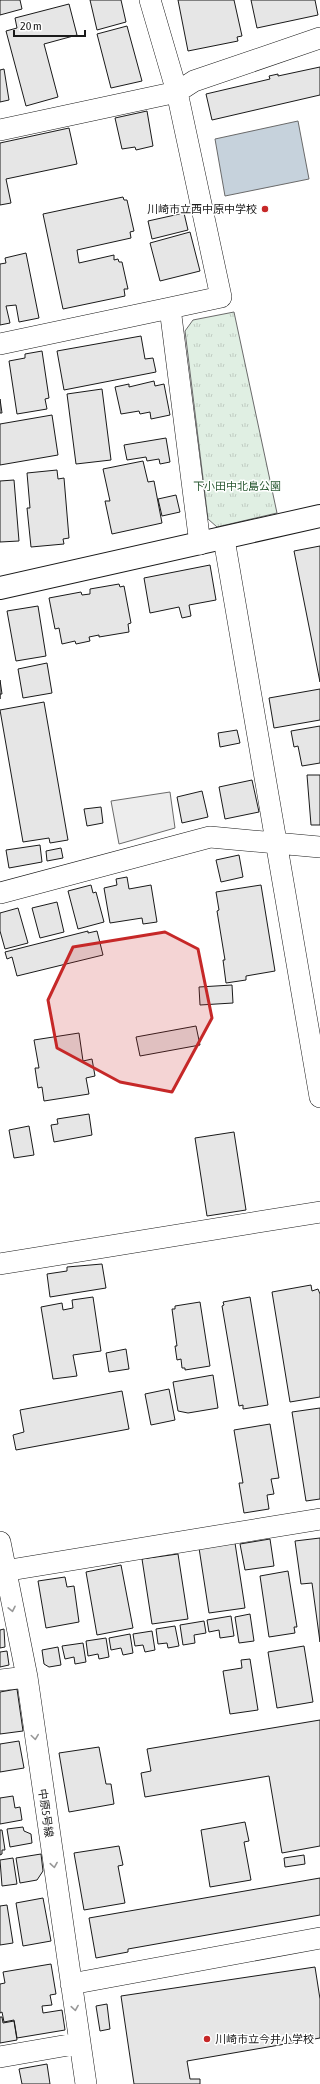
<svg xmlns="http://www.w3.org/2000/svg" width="320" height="2084" font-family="'Asap Condensed','Noto Sans JP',sans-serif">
<defs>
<pattern id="grass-tufts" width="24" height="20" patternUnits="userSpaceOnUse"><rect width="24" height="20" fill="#e0efe3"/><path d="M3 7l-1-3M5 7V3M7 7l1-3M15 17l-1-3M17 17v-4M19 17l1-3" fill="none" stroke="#c0ccc2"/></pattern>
</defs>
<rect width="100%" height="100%" fill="#fff"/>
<path fill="url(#grass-tufts)" stroke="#6a6a6a" d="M234 312 277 513 217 527 208 519 185 331 193 320Z"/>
<path fill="#ededed" stroke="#6a6a6a" d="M170 792 175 828 119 844 111 801Z"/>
<path fill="#c6d2dc" stroke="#6a6a6a" d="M298 121 309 179 225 196 215 139Z"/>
<path fill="#e6e6e6" stroke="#1a1a1a" d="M0 0H20L22 9 0 15Z
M90 0H121L126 22 97 30Z
M178 0H234L242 36 237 37 238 41 188 51Z
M251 0H315L318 15 257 28Z
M69 4 77 35 44 44 58 97 26 106 6 31 17 28 15 18Z
M127 26 142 81 111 88 97 34Z
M320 67V95L212 120 206 94 270 79 269 76 278 74V76Z
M4 69 9 100 0 102V70Z
M147 111 153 146 136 150 135 147 122 149 115 118Z
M69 128 77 164 6 179 11 203 0 205V143Z
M123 197 124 200H127L134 231 130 232 131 238 77 250 79 263 114 255V260L118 259 119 262H122L128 289H124L125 296 63 309 43 214Z
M184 213 188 230 152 239 148 221Z
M190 232 200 271 160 281 150 243Z
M26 253 39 318 19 322 16 305 6 306 10 323 0 325V264L6 263 5 258Z
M141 336 145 359 153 358 156 372 64 390 57 351Z
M42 351 49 398 45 399 47 409 17 414 9 361 25 358V354Z
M154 381 155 386 164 384 170 415 151 419 150 412 140 414 139 411 121 414 115 387 129 384V387Z
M102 389 111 460 76 464 67 394Z
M0 399 2 413H0Z
M52 415 58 455 0 465V424Z
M166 438 170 462 160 464 159 459 147 461 146 457 127 460 124 445Z
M143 461 148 482 154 481 162 523 112 534 105 501H110L103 469Z
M57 470 58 479 64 478 69 538 63 539 64 544 31 547 27 508H30L27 473Z
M14 480 19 541 0 542V481Z
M176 495 180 512 162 516 158 499Z
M320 546V682L294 551Z
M210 565 216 600 189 605 191 616 182 618 179 607 150 613 144 578Z
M119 584 120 587 124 586 131 623 128 624 129 632 99 637V635L89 637 90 641 76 644 75 641 62 644 59 628 55 629 49 598 81 592 82 595 90 594V589Z
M38 606 46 656 16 661 7 611Z
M47 663 52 693 23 698 18 669Z
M0 680 2 694H0V699Z
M320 689V720L274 728 269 698Z
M44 702 68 840 50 843 49 838 23 842 0 710Z
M320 726V763L302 766 298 746 294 747 291 731Z
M237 730 240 743 220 747 218 733Z
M307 775H320V825H311Z
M252 780 259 812 225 819 219 787Z
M202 791 208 817 182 823 177 797Z
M101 807 103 823 87 826 84 809Z
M40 845 42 862 9 868 6 850Z
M61 848 63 858 47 861 46 851Z
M239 855 243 877 221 882 216 860Z
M127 877 129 889 151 885 157 922 143 924 142 918 110 923 104 888 117 885 116 879Z
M91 885 93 893 96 892 104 922 78 929 68 891Z
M261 885 275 971 246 976V980L226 983 223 960H225L217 911 219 910 216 892Z
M57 902 64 932 40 938 32 908Z
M18 908 28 943 5 949 0 931V913Z
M88 931V933L97 931 103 955 17 976 12 957 7 959 5 952Z
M232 985 233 1003 200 1005 199 987Z
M196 1026 200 1045 140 1056 136 1037Z
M79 1033 83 1061 92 1059 95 1076 86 1078 89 1094 44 1101 42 1087 38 1088 35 1068H39L34 1040Z
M89 1114 92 1135 54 1142 51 1125 58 1124 57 1119Z
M29 1126 34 1155 14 1158 9 1130Z
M234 1132 246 1210 207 1216 195 1138Z
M102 1264 106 1288 50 1297 47 1274 67 1271V1267Z
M311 1285 312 1291 318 1289 320 1294V1397L290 1402 272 1292Z
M93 1297 101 1351 73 1355 77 1376 53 1379 41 1307 62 1303 63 1310 73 1308 72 1300Z
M250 1297 268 1405 243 1409V1405L239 1406 222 1306 224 1305 223 1302Z
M200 1302 210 1366 185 1370V1368H182L181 1359 177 1360 175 1346H177L172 1309H175V1306Z
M126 1349 129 1369 109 1372 106 1353Z
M213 1375 218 1408 188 1413 178 1411 173 1382Z
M169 1389 175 1420 151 1425 145 1394Z
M122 1391 129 1429 16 1450 13 1435 24 1432 20 1410Z
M320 1408V1499L306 1501 292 1412Z
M270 1424 279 1478 271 1479 274 1494 267 1495 269 1509 244 1513 239 1483H243L234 1430Z
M320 1538V1642L312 1583 301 1584 295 1541Z
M270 1539 274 1566 245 1570 240 1544Z
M235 1543 245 1608 209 1613 199 1548Z
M178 1554 188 1619 152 1624 142 1559Z
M121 1565 133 1628 97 1635 86 1572Z
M288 1571 297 1627H294L295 1633 269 1637 260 1576Z
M65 1577 67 1587 74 1586 79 1622 46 1628 38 1581Z
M250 1614 254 1641 239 1643 235 1617Z
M231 1616 234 1636 220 1638 219 1630 209 1632 207 1620Z
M204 1621 206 1633 194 1635 195 1643 183 1645 180 1625Z
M175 1626 179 1646 168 1648 167 1643 158 1644 156 1629Z
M4 1629 5 1647 0 1648V1630Z
M152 1631 155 1650 145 1652 143 1645 135 1646 133 1634Z
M130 1634 133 1653 123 1655 121 1648 111 1650 109 1638Z
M106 1638 109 1657 99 1659 98 1654 88 1656 86 1641Z
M83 1643 86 1662 75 1664 74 1657 65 1659 62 1646Z
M304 1646 313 1702 277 1708 268 1652Z
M58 1647 61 1665 49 1667 44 1664 42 1650Z
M7 1651 9 1665 0 1667V1652Z
M250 1659 258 1710 230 1714 223 1671 242 1668 241 1660Z
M17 1689 23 1731 0 1734V1692Z
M320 1720V1846L282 1853 269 1776 145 1797 141 1773 151 1771 147 1749Z
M19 1741 24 1768 0 1772V1744Z
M99 1747 106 1784H111L114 1804 69 1812 59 1753Z
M13 1796 15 1808 20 1807 22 1820 0 1824V1798Z
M245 1822 249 1841 244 1842 251 1880 210 1887 201 1830Z
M23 1827 24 1831 31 1834 32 1843 10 1847 7 1829Z
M0 1830H2L5 1850H2V1854L0 1855Z
M119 1846 123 1865 118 1866 125 1903 84 1910 74 1853Z
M41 1854 43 1871 37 1880 20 1883 16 1858Z
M304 1855 305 1864 285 1867 284 1858Z
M13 1858 17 1884 2 1886 0 1860Z
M320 1878V1915L128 1949V1952L96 1958 89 1918Z
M43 1898 51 1941 23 1946 16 1903Z
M7 1905 13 1943 0 1945V1906Z
M51 1964 56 1994 50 1995 52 2005 42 2006 43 2013 62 2010 65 2030 17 2038 14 2020 4 2022 2 2012 0 2013V1984L5 1983 3 1972Z
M315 1967 320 1999V2038L187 2061 190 2079H200V2084H134L121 1996Z
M107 2004 110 2029 100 2031 96 2006Z
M0 2017H2L3 2023 14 2021 17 2040 0 2043Z
M47 2064 50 2084H22L19 2069Z"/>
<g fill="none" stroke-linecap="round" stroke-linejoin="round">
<defs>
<path id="minor" d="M150 0 177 92 221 297 170 308 200 544
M0 130 177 92 194 81 320 38
M0 344 170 308
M224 539 320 1097
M0 893 210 837 320 847
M0 1264 320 1212
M0 1542 27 1677 86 2084
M4 1571 320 1519
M0 1680 27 1677
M71 1984 320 1938
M0 2057 80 2043"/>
<path id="tertiary" d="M0 588 320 516"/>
</defs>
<use href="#minor" stroke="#1a1a1a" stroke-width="22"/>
<use href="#tertiary" stroke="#1a1a1a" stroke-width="24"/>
<use href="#minor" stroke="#fff" stroke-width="21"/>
<use href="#tertiary" stroke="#fff" stroke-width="22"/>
</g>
<defs><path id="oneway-chevron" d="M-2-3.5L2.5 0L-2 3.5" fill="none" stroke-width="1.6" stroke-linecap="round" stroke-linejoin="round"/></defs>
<g stroke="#989898">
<use href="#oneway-chevron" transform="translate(12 1609) rotate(78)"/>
<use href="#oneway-chevron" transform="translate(35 1737) rotate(82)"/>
<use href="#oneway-chevron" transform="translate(54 1865) rotate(81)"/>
<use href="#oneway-chevron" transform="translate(75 2008) rotate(81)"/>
</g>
<path fill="#c62828" fill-opacity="0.2" stroke="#c62828" stroke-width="3" stroke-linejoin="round" d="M165 932 198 949 212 1018 172 1092 120 1082 57 1048 48 1000 73 947Z"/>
<g fill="#c62828" stroke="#fff" stroke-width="1.5">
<circle cx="265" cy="209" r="4"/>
<circle cx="207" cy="2039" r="4"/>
</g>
<g text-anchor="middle" stroke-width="3" stroke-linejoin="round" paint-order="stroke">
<g font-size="11" fill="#1a1a1a" stroke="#fff" text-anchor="end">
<text x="257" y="213">川崎市立西中原中学校</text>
<text x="215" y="2043" text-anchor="start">川崎市立今井小学校</text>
</g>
<g font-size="11" fill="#2b5a34" stroke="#fff">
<text x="237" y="490">下小田中北島公園</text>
</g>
<g font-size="11" fill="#1a1a1a" stroke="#fff">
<text transform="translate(46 1813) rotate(82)" y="4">中原5号線</text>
</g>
</g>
<path d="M14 30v6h71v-6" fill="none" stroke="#1a1a1a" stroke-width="2"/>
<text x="20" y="30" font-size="12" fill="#1a1a1a" stroke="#ffffff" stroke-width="3" paint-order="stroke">20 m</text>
</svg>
